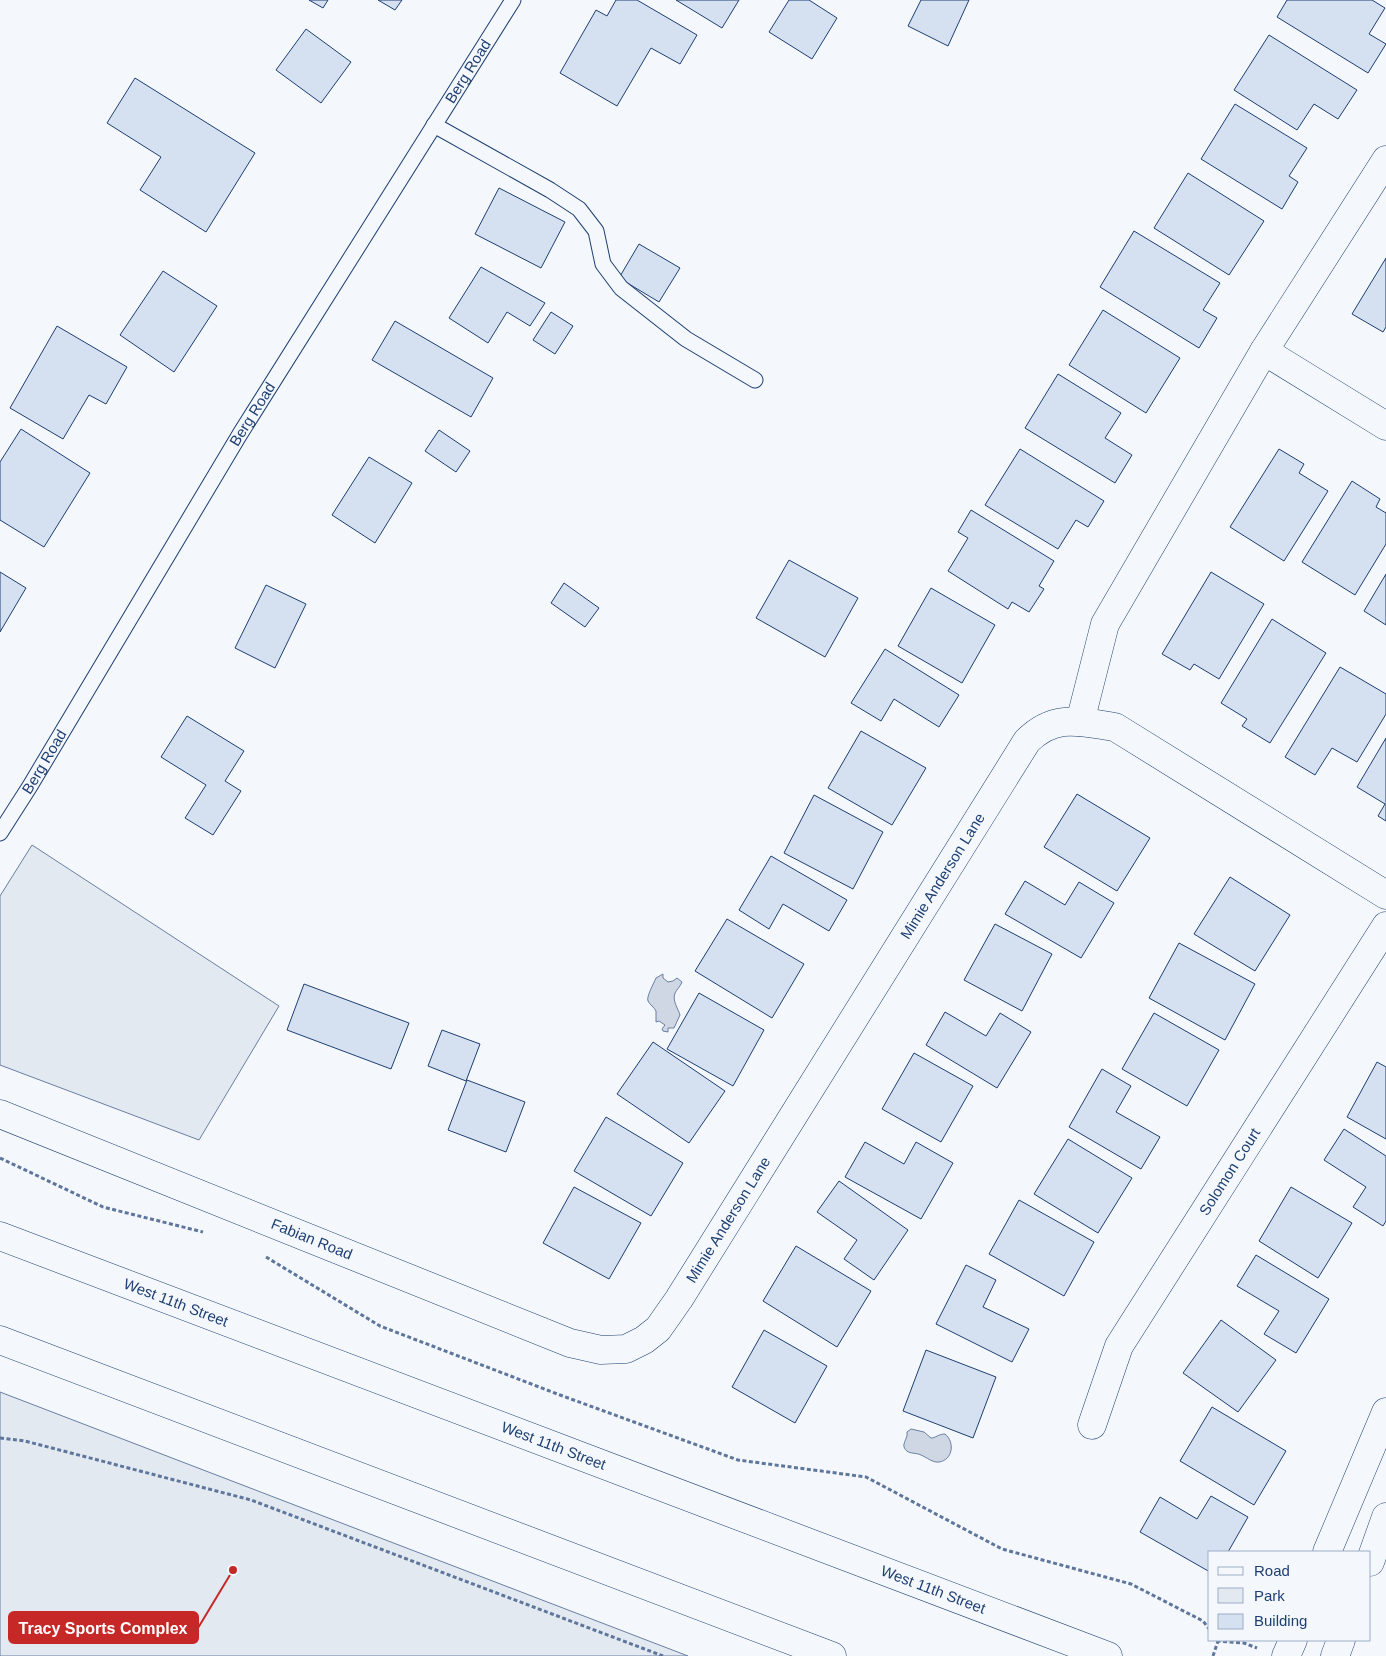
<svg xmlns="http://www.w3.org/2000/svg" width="1386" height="1656" font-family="Helvetica,sans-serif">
<rect width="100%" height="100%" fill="#f4f7fb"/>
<path fill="#e3e9f0" stroke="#687fa3" d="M32 845 279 1006 199 1140 0 1065V896Z
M0 1392 688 1656H0Z"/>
<path fill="#cfd7e4" stroke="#687fa3" d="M663 974V978L668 982 673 981 677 978 682 982C680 987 677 989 675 993 672 1001 678 1008 680 1015L674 1028H668V1032L663 1031 662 1029 665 1025 659 1021 656 1022V1011C654 1007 650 1005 648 1001 646 997 654 983 656 978Z
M911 1429 924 1432 931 1438C936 1438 938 1434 945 1434 955 1442 953 1460 939 1462 933 1463 926 1457 921 1455 915 1452 907 1455 904 1447 903 1442 908 1438 907 1432Z"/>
<path fill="#d5e0f0" stroke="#1d3f73" d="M309 0H328L323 8Z
M378 0H402L395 10Z
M616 0H637L697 35 680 64 651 48 617 106 560 73 596 10 607 16Z
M676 0H739L722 28Z
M789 0H809L837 18 812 59 769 32Z
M921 0H969L948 46 908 26Z
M1287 0H1372L1385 8 1369 34 1386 44 1368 73 1277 17Z
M306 29 351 62 321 103 276 70Z
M1269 35 1357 90 1338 119 1314 104 1297 130 1234 90Z
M135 78 255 153 206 232 140 190 161 157 107 123Z
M1235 104 1307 148 1289 176 1298 182 1282 209 1201 159Z
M1188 173 1264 221 1229 275 1154 228Z
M499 188 565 222 541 268 475 234Z
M1134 231 1220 283 1203 310 1217 318 1199 348 1100 287Z
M639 244 680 268 659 302 619 278Z
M1386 258V327L1383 332 1352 314Z
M481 267 545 303 530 326 507 312 488 343 449 318Z
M163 271 217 306 174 372 120 335Z
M1103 310 1180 358 1146 413 1069 365Z
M551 312 573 326 555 354 533 340Z
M395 321 493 378 471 417 372 360Z
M57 326 127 367 106 404 89 395 63 439 10 408Z
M1058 374 1121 413 1105 438 1132 455 1115 483 1025 428Z
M21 429 90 473 44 547 0 520V462Z
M439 430 470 451 456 472 425 451Z
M1020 449 1104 501 1088 527 1076 520 1058 549 985 505Z
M1279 449 1304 464 1299 473 1328 491 1284 561 1230 527Z
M369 457 412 483 375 543 332 515Z
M1352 481 1380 499 1376 507 1386 513V544L1355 595 1302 562Z
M971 510 1054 561 1039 586 1044 589 1029 612 1012 602 1008 609 948 571 968 538 958 532Z
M789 560 858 598 825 657 756 618Z
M0 572 26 588 0 632Z
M1211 572 1264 604 1219 679 1194 664 1190 670 1162 654Z
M1386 574V625L1364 611Z
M564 583 599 608 585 627 551 603Z
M266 585 306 604 275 668 235 648Z
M931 588 995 625 962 683 898 646Z
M1272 619 1326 653 1270 743 1242 726 1247 719 1221 703Z
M885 649 959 695 939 727 894 699 881 721 851 703Z
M1340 667 1386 694V714L1357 762 1332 748 1315 775 1285 757Z
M187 716 244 751 225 781 241 791 213 835 185 818 206 785 161 757Z
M861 731 926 768 892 825 828 788Z
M1386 738V821L1378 816 1385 804 1357 787Z
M1077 794 1150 838 1117 891 1044 847Z
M814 795 883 832 853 889 784 853Z
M771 856 847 900 829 931 783 904 769 929 739 910Z
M1230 877 1290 915 1255 971 1194 934Z
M1025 881 1065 905 1079 882 1114 903 1081 958 1005 914Z
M727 919 804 964 772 1018 695 971Z
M995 924 1052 954 1022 1011 964 980Z
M1179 943 1255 984 1225 1040 1149 998Z
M304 984 409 1023 391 1069 287 1030Z
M699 993 764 1030 733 1086 667 1049Z
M945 1012 986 1036 1000 1013 1031 1032 997 1088 926 1045Z
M1154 1013 1219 1050 1187 1106 1122 1069Z
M442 1030 480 1044 466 1081 428 1066Z
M653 1042 725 1091 689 1143 617 1094Z
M914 1053 973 1086 941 1142 882 1109Z
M1377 1062 1386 1067V1139L1347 1117Z
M1102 1069 1131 1086 1116 1112 1160 1137 1141 1169 1069 1127Z
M467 1080 525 1102 506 1152 448 1130Z
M606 1117 683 1163 651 1216 574 1171Z
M1344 1129 1386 1156V1221L1383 1226 1353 1207 1366 1187 1324 1160Z
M1068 1139 1132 1178 1098 1233 1034 1194Z
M865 1142 904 1164 916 1142 953 1163 921 1219 845 1177Z
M839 1181 908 1230 874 1280 844 1259 857 1240 817 1212Z
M574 1187 641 1223 609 1279 543 1243Z
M1291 1187 1352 1223 1318 1278 1259 1241Z
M1019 1200 1094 1242 1064 1296 989 1254Z
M796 1246 871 1291 837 1347 763 1301Z
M1256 1255 1329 1299 1296 1353 1264 1334 1279 1311 1237 1286Z
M966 1265 996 1280 983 1307 1029 1329 1012 1362 936 1324Z
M1221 1320 1276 1360 1238 1412 1183 1373Z
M764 1330 827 1366 795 1423 732 1387Z
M926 1350 996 1377 973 1438 903 1411Z
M1212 1407 1286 1451 1254 1505 1180 1461Z
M1211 1496 1248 1517 1228 1552H1210V1572L1140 1532 1160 1497 1197 1519Z"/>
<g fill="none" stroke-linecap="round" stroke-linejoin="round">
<defs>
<g id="service">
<path d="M434 125 550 190 579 209 596 231 603 264 621 288 686 339 755 380"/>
<path id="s1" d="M0 833 30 786 240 434 513 0"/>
</g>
<g id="minor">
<path d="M1264 351 1386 426"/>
<path d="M1080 722 1105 624 1264 351 1386 160"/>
<path id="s2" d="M0 1114 570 1343 601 1350 626 1349 644 1340 658 1329 679 1299 1027 741C1055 713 1080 722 1115 727L1386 895"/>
<path id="s3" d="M1092 1425 1119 1346 1386 926"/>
</g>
<path id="tertiary" d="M1327 1552 1386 1412
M1370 1562 1386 1517
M1286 1656 1293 1640
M1335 1656 1341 1640"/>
<g id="primary">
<path id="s4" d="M0 1236 1108 1656"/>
<path d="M0 1340 832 1656"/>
</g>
</defs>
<use href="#service" stroke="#1d3f73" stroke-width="17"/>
<use href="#minor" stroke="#1d3f73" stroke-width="29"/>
<use href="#tertiary" stroke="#1d3f73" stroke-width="29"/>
<use href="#primary" stroke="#1d3f73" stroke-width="29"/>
<path stroke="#5e769c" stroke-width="3" stroke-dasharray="4 2.5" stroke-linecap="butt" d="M0 1158 103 1207 203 1232
M266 1257 380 1326 560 1395 738 1460 866 1477 1002 1549 1131 1584 1203 1621 1210 1630
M0 1438 25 1441 251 1500 663 1656
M1217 1640 1218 1641 1244 1643 1257 1648
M1213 1656 1218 1641"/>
<use href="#service" stroke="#f4f7fb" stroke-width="15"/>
<use href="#minor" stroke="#f4f7fb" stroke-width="28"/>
<use href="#tertiary" stroke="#f4f7fb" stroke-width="28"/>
<use href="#primary" stroke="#f4f7fb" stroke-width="28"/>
</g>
<g text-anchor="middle" stroke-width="4" stroke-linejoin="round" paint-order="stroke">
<g font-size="15" fill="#1d3f73" stroke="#f4f7fb">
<text dy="5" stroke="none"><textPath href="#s1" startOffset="894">Berg Road</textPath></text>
<text dy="5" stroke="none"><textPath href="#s1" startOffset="489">Berg Road</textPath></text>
<text dy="5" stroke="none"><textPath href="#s1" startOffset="84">Berg Road</textPath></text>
<text dy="5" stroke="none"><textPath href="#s2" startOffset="1244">Mimie Anderson Lane</textPath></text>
<text dy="5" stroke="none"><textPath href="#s3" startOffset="290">Solomon Court</textPath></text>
<text dy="5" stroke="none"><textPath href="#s2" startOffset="839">Mimie Anderson Lane</textPath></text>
<text dy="5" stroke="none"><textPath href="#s2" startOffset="336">Fabian Road</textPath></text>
<text dy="5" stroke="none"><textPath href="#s4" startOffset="188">West 11th Street</textPath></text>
<text dy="5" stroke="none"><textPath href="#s4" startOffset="592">West 11th Street</textPath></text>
<text dy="5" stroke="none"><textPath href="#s4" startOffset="998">West 11th Street</textPath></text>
</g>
</g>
<path fill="none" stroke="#c62828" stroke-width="2" d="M233 1570L198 1628"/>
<circle fill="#c62828" stroke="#f4f7fb" stroke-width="2" cx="233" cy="1570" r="5"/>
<rect fill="#c62828" stroke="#c62828" stroke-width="2" x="9" y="1612" width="189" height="31" rx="5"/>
<g font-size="16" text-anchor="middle" font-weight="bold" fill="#fff">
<text x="103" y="1634">Tracy Sports Complex</text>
</g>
<rect x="1208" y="1551" width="162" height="90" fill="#f4f7fb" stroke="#9eadc5"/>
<rect x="1218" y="1567" width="25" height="8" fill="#f4f7fb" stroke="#9eadc5"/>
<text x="1254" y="1576" font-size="15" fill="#1d3f73">Road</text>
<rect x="1218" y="1588" width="25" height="15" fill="#e3e9f0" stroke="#9eadc5"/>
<text x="1254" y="1601" font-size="15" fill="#1d3f73">Park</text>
<rect x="1218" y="1614" width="25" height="15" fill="#d5e0f0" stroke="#9eadc5"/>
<text x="1254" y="1626" font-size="15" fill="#1d3f73">Building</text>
</svg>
